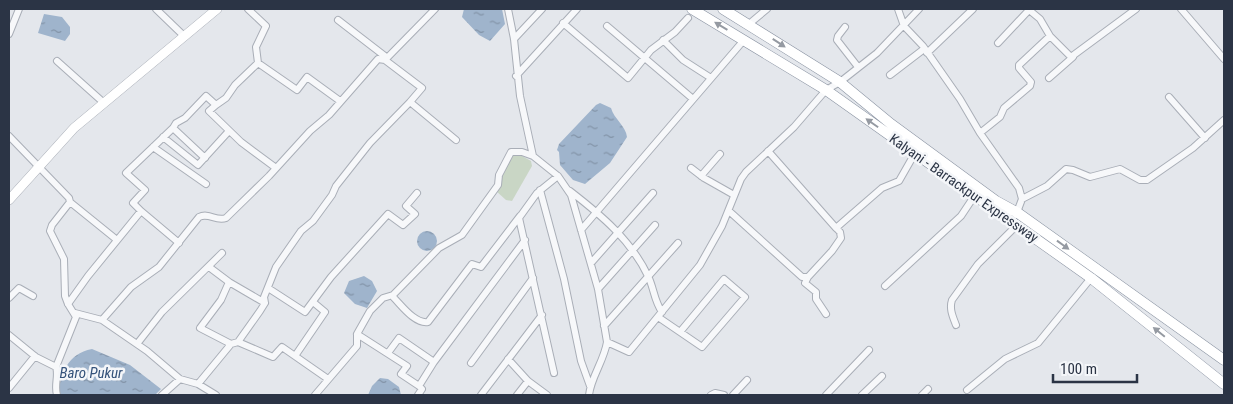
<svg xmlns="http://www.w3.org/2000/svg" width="1233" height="404" font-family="'Roboto Condensed',sans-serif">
<defs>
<pattern id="water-ripples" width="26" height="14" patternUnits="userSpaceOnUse" patternTransform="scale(1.25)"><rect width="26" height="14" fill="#9fb4cc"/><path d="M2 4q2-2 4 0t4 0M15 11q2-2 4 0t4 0" fill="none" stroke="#8293a7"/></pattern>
</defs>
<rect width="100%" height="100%" fill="#e4e7ec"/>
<path fill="#c9d6c5" d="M513 155 522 156 531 161 532 166 512 201 506 200 496 191 501 175Z"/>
<path fill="url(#water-ripples)" d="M464 9H502L505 24 490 41 479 35 462 17Z
M44 14 62 17 70 27V34L65 41 38 33Z
M600 103 611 108C614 119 626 126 627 137L610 163 585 184 573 180 560 165 559 152 557 150 559 144 596 105Z
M417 241a10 10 0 1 1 20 0a10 10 0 1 1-20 0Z
M364 276 372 281 377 291 367 308 355 304 344 293 349 281Z
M92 349 130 365 161 389 155 395H58C61 373 67 354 92 349Z
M380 378 388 379 399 387 401 395H368L372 386Z"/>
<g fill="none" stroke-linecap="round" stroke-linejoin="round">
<defs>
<path id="minor" d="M156 9 184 36
M248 9 266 26 256 47 258 63
M435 9 385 60 422 88 410 102 456 140
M508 9 514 39 520 96 533 156 558 176 571 195 598 289 607 342
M898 9 904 26 923 46 960 99 980 133 1019 188 1022 199 1016 215
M1028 9 1040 19 1050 36 1071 57 1136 9
M1181 9 1224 59
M338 20 386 57
M563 23 628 78 651 50 675 32 688 18
M749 24 767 9
M607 26 693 99
M845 27 838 36 837 40 858 67
M9 34 19 9
M514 39 542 9
M663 40 683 60 711 78
M998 43 1029 10
M927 53 973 9
M57 61 104 103
M890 75 924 49
M516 76 577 9
M1049 78 1073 57
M1169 97 1205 138
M216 105 226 98 235 85 258 63 297 90 307 77 340 101
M173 128 205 158
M980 133 1000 117 1004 108 1030 86 1031 82 1019 68V65L1050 36
M9 136 69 198 70 202 52 225 50 231 64 259 65 296 68 304 76 317 56 367
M163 137 198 165 229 131
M153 147 206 184
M768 151 836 228 882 188 899 181 915 153
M691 168 704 178 734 195
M701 176 720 154
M540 190 564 279 581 361 590 386
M570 191C601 215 631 240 648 276 654 288 654 301 662 312
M1022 199 1047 186 1066 169 1073 170 1090 177 1120 169 1140 180H1147L1193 148 1224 120
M70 202 117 240
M141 211 133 203 145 190 126 173 173 128 176 123 185 118 206 96 216 105 209 111 241 142 276 168
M729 211 802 277H808L832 251 841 238 840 232 836 228
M520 216 481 267 472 264 428 322C415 324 402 306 394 298L393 295 439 248 462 235 498 185 499 175 511 152H522L533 156
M581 230 744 40
M591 263 653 193
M209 267 229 282
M808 277 805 283 816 292V299L826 314
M885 286 961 216 975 195
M268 288 305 312 331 277 388 214 403 225 415 214 406 206 417 193
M598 289 655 225
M9 298 19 288 33 296
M68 304 88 276 141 211 179 243
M75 313 102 320 131 287 159 267 199 217C209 212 216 222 226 218L269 176 310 131 329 115 378 59 385 60
M658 317 702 347 745 297 724 279 680 332
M102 320 147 351 180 379 198 384 216 395
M956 325C953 317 949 309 952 300L978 264 1017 225
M604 326 678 243
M357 334 407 366 401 374 419 386 422 389 418 395
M9 335 36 357 56 367C59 376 54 385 57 395
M238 342 273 357 282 347 328 379
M137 344 162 312 222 253
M231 344 200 328 221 300 229 282 265 303
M388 353 399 338 434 362
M295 356 325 312 313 302
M508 359 528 381 547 395
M471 363 533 278
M554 373 519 218 537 193 558 176
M198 384 231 344 238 342 260 311 265 303 264 297 276 267 301 231 313 221 332 195 336 186 370 143 410 102
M419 386 434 362 525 240
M9 388 35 356
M967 390 1005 359 1038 343 1091 278
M162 395 180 379
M315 395 357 346V334L370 311 383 298 393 295
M481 395 542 315
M517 395 528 381
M589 395C591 377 604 361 607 342L629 352 700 265 722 226 741 179 746 172 794 127 826 90 840 82 877 53 919 9
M711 395 715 393 724 395
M733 395 747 380
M826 395 869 350
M862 395 882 376
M922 395 928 389"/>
<path id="secondary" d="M9 200 74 128 217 9"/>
<path id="trunk" d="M692 9 826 90 1091 278 1224 384
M723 9 840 82 891 124 996 201 1018 213 1224 360"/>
</defs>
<use href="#minor" stroke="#a9aeb7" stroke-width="8"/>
<use href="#secondary" stroke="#a9aeb7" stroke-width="10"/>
<use href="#trunk" stroke="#8b94a3" stroke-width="11"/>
<use href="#minor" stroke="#f7f8fa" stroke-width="6"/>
<use href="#secondary" stroke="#fff" stroke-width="9"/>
<use href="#trunk" stroke="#fff" stroke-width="10"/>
</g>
<defs><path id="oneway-solid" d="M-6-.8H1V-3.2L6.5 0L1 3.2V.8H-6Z" transform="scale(1.25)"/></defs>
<g fill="#959aa2">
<use href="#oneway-solid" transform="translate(721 26) rotate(-149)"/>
<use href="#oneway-solid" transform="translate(779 43) rotate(33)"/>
<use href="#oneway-solid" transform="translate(872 123) rotate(-145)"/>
<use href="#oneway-solid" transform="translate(1063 245) rotate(36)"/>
<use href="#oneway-solid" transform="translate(1159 332) rotate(-141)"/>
</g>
<g text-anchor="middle" stroke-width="5" stroke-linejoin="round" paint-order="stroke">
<g font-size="14" fill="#2b3445" stroke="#f4f6f9">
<text transform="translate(964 188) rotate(35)" y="5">Kalyani - Barrackpur Expressway</text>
</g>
<g font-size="15" font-style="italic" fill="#34527a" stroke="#f4f6f9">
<text x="91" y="378">Baro Pukur</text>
</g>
</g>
<rect width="1233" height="404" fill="none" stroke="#2b3445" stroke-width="20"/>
<path d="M1053 374v8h84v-8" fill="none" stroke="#2b3445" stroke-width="2.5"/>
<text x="1060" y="374" font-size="15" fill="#2b3445" stroke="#f4f6f9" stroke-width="4" paint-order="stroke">100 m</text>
</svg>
